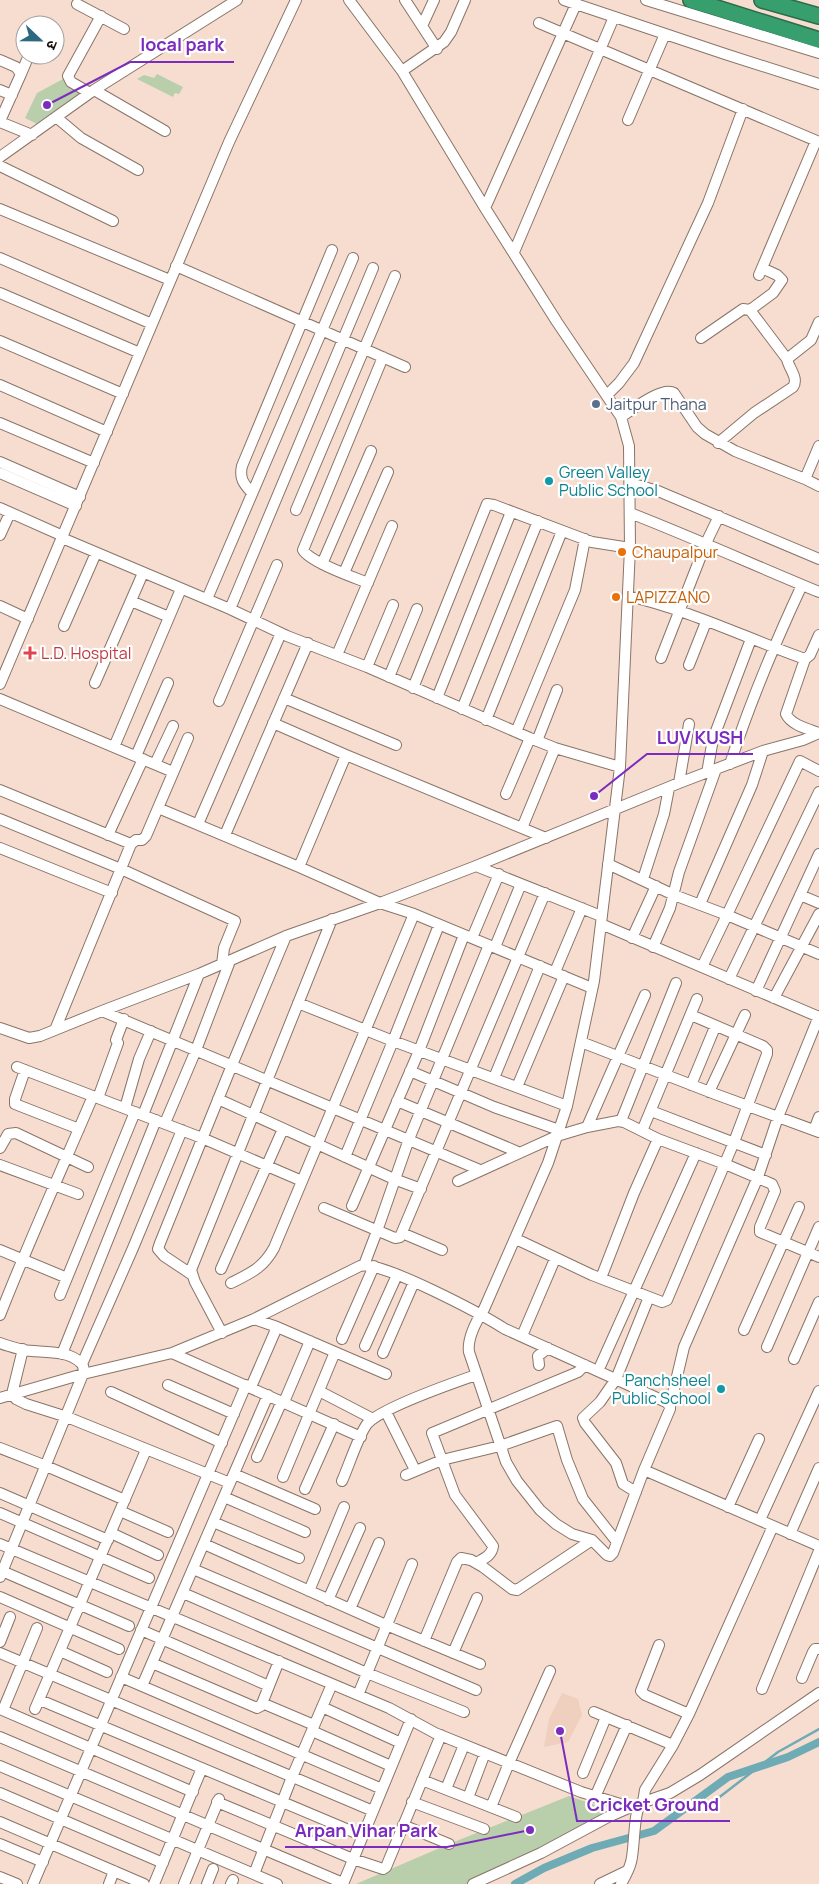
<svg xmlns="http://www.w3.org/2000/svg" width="819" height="1884" font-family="Manrope,'Noto Sans Devanagari',sans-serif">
<rect width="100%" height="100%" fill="#f6ddd0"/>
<path fill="#efcfbe" d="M562 1693 578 1699 582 1715 568 1742 544 1747 549 1719Z"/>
<path fill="#b9ceab" d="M157 74 183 87 179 94 175 93 173 97 137 79 144 75 154 78Z
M65 78 80 93 37 124 25 118 37 93Z
M569 1796 604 1808 605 1817 467 1884H356L449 1844Z"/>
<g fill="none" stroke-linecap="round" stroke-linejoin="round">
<path stroke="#6fabb5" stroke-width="2.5" d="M704 1809 778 1752 819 1729"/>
<path stroke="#6fabb5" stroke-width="8" d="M515 1884 544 1868 592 1848 654 1831 728 1777 788 1757 819 1742"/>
<defs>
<path id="minor" d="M405 0 437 49
M564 0 725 54 819 84
M646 0 819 53
M77 4 124 29
M539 23 819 142
M422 26 434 0
M0 60 16 67 21 74 0 121
M402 71 444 42 451 32 465 0
M21 74 29 55
M0 90 12 95
M94 90 165 131
M90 93 71 82 68 76 101 16
M56 117 81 138 138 170
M628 120 665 34
M0 122 32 135
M0 157 94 90 237 0
M0 166 113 221
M485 208 576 4
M0 209 170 280
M514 252 614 17
M0 258 152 324
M176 266 405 367
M759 275 816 141
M0 293 140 353
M750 310 787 359
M701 338 743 309 750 310 773 293 782 280 777 275 762 268
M0 341 123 394
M0 385 107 432
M607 395 619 383 634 363 708 203 743 109
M621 417C632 410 662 386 674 393L697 427 705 434 735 451 805 479 819 446
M0 423 94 463
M718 443 754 413 793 387C799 378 789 369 787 359L811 340 819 322
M0 462 80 497
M0 473 76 506
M805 479 819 486
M630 483 658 491 819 559
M252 493C244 484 239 479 242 466L332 250
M0 508 63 536
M296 510 395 276
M630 513C694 538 756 566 819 592
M0 535 10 513
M62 538 230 609 287 636 367 667 530 738 555 748 620 767
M322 564 371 451
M344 573 388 472
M368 583C353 577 310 562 303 550L383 357
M628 596C689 610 746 638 805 659
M207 599 353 258
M131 601 169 617
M0 606 28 619
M230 609 373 268
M64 626 96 553
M337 655 392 526
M661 658 706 543 719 516
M689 665 706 622
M367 667 393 605
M389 677 417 609
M95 683 143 573
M0 684 229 142 296 0
M413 688 487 504 494 505 592 542 630 548
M284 698 396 745
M437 698 511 512
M0 699 173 772
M219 701 277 565
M462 709 538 521
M486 720 562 531
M273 723 346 755 546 838
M516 732 575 590 585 539
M819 733C808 729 791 725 786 714L805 659 810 655 819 635
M537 741 557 690
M114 747 181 589
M136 756 168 683
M155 764 173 726
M730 764C750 702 775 643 802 585
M707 773 713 739 751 639
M679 783 689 724
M0 790 131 844
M506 794 530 738
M158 808 299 867 380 903 414 914 592 988
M0 819 121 869 235 921 224 948 222 964
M198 824 281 633
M522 828 555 748
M108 835 143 759
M225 835 308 643
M0 848 112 893
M608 864 674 895 727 915 800 761 819 771
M476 866 601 916
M299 867 346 755
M643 879 664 814 669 788
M800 895 819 903
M700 904 752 785 763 751
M601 924 819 1017
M472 938 499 874
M632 938 656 886
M495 947 521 884
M653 947 670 908 679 872 716 769
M702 967 727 915 819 954
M555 972 582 908
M729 979 819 792
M756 991 819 854
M774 998 819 914
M298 1003 393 1041 439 925
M102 1011 480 1170
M0 1028 29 1038 40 1036 102 1011 199 974 286 936 380 903 476 866 679 783 763 751 803 740 819 733
M55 1030 131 844 136 840H142L146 836 188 738
M581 1042 715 1094 819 1132
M17 1067 202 1138 302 1181
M25 1070 15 1099V1104L79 1129
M410 1071 494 1107 559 1130
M494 1078 540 966
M691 1085 715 1027
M517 1087 564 976
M709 1092 745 1015
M98 1098 118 1043 116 1040 124 1019
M218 1099 394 1179 421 1189
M397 1101 518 1152
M125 1108 139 1059 151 1031
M651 1111 766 1155
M143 1115 199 974
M621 1121 676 983
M165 1123 196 1050 230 961
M587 1127 645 995
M814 1130 819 1117
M642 1131 697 999
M0 1148 8 1134 16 1133 88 1167
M345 1157 393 1041 567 1106
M0 1165 78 1194
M458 1181 557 1136 587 1127 618 1121 624 1122 658 1139 725 1164 772 1184 775 1191 760 1227V1232L819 1257
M352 1206 419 1051 464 935
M324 1208 395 1238 400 1237 545 893
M402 1233 442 1250
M516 1239 592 1275 662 1302 667 1300 734 1142 767 1054V1050L763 1046 691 1015
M0 1250 67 1278
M364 1265 377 1231 409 1139 489 945
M221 1269 283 1129
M191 1274 164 1256 158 1249 160 1243 232 1065 286 936
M601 1278 634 1193 658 1139
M231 1283C251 1273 263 1268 274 1248L414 914
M60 1295 135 1112
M0 1315C29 1241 62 1169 93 1096
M254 1319 277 1327 386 1374
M744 1330 799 1207
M222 1333 195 1282 191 1270 332 919
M522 1336 555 1259
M342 1339 374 1266
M0 1343C8 1346 16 1348 23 1350 41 1353 67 1349 81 1363 84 1366 84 1370 83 1374L0 1577
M365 1346 397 1275
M767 1347 819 1227
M23 1349 12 1394 16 1399 26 1404 67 1417 230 1483
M172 1353 361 1437
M383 1353 414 1282
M62 1354 156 1120
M794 1359 819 1302
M82 1364 133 1248 182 1130
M539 1365 538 1356 548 1348
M598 1371 696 1153
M168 1385 234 1414
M251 1387 277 1327
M319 1391 373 1419
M111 1392 222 1443
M0 1398 83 1374 172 1353 254 1319 360 1266C381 1260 483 1315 505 1329L666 1402 670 1406V1409L644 1470 613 1553 610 1556 607 1555 592 1540 572 1534 556 1524 540 1510 517 1481 506 1462 469 1352C467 1338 477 1320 484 1309L548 1163 567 1106 594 981 620 767 630 548 629 446 621 417 557 322 485 208 402 71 349 0
M284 1402 310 1341
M670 1406 684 1347 758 1177 778 1117 819 1016
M386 1412 415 1470
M0 1448 46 1466 125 1500
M257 1457 282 1401
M644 1470 819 1546
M234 1474 315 1509
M406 1475 442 1460 500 1446 557 1426 567 1460 583 1499 617 1542
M283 1477 335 1352
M342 1481C348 1468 359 1434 367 1424 381 1408 453 1383 476 1375
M305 1489 334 1424
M636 1492 623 1484 616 1463 585 1423 583 1418 600 1402 616 1379 649 1297
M0 1493 108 1540
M224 1497 305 1532
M728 1507 759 1439
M120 1511 168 1532
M0 1513 149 1578
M760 1520 819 1391
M213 1522 299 1558
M111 1533 158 1555
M790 1534 819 1468
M0 1544 389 1708 435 1733 581 1792 630 1807
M204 1544 386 1625 480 1664
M476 1563C483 1559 492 1556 493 1546L455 1495 432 1433 578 1372 585 1365
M193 1569 476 1690
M2 1571 129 1626
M309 1591 344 1507
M183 1593 367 1673 464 1712
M0 1597 119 1649
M328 1600 360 1528
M350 1609 379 1543
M141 1630 269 1686
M424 1641 457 1562 461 1558 471 1560 483 1567 512 1589 517 1590 592 1540
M0 1642 10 1617
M659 1645 641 1691 645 1695 689 1714
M60 1651 107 1672
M0 1653 373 1811
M453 1653 477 1598
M152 1663 257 1708 261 1706 279 1661
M121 1677 382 1789
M802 1678 813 1652 815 1649H819
M142 1686 268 1395
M762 1689 819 1551
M358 1695 412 1564
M40 1700 363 1836
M262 1703 314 1725
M322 1707 401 1743
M0 1709 193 1792
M35 1709 146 1450
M3 1710 37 1628
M594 1712 673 1745
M312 1731 391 1766
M0 1737 343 1883
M0 1766 277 1884
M583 1773 606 1717
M422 1780 516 1817
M446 1789 464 1745
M0 1793 163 1863
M595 1797 627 1725
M468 1798 485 1753
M217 1802 353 1859 383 1869 386 1867 441 1735
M412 1802 484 1829
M643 1802 645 1790 673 1745 689 1714 773 1526
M491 1807 509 1763 550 1671
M0 1822 144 1884
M403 1825 449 1844
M0 1844 43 1862
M254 1874 292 1777 332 1684
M0 1877 17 1884
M33 1884 246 1385
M109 1884 114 1871
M154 1884 202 1768
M184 1884 219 1799
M207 1884 213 1869
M231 1884 233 1880
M343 1884 411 1719
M473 1884 541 1853 608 1817 631 1807
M600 1884 627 1871
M621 1884C625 1877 629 1870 631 1862 635 1848 633 1812 641 1803L670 1793 700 1775 819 1693"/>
<path id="highway" d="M691 0 819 40
M762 0 819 16"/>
</defs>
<use href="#minor" stroke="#8a7468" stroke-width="12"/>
<use href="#highway" stroke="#2c6c4b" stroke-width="18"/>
<use href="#minor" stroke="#fff" stroke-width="10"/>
<use href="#highway" stroke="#379e6e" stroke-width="15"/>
</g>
<circle fill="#5c6f8a" stroke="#fff" stroke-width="2" cx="596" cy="404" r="5"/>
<g fill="#0f9aa8" stroke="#fff" stroke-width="2">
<circle cx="549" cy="481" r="5"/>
<circle cx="721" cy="1389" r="5"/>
</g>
<g fill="#e8710a" stroke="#fff" stroke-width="2">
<circle cx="622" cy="552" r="5"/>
<circle cx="616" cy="597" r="5"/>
</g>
<path fill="#e0444e" stroke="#fff" stroke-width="2" d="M27.5 645.5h5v5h5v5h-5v5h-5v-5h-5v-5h5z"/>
<g text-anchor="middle" stroke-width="4.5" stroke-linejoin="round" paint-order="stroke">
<g font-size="16" fill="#4e5e75" stroke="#fff" text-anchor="start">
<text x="606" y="410">Jaitpur Thana</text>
</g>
<g font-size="16" fill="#0d838f" stroke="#fff" text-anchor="start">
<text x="559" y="478">Green Valley<tspan x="559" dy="18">Public School</tspan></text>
<text x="711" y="1386" text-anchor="end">Panchsheel<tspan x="711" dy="18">Public School</tspan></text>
</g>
<g font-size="16" fill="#c56008" stroke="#fff" text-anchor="start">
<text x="632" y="558">Chaupalpur</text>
<text x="626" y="603">LAPIZZANO</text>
</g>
<g font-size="16" fill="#be3a42" stroke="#fff" text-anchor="start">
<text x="41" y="659">L.D. Hospital</text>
</g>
</g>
<path fill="none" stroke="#7b2cbf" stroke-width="2" d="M47 105L130 62H234M594 796L647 754H753M560 1731L577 1821H730M530 1830L447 1847H285"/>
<g fill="#7b2cbf" stroke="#fff" stroke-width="2">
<circle cx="47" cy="105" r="5"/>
<circle cx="594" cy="796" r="5"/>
<circle cx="560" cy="1731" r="5"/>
<circle cx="530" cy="1830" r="5"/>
</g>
<g font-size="18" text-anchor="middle" font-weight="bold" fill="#7b2cbf" stroke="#fff" stroke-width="4.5" stroke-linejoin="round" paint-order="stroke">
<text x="182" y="51">local park</text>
<text x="700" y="744">LUV KUSH</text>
<text x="653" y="1811">Cricket Ground</text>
<text x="366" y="1837">Arpan Vihar Park</text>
</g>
<g transform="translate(40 40) rotate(112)"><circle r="24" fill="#ffffff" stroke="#a39f9d"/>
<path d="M0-4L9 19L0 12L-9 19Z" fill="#2c6980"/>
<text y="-8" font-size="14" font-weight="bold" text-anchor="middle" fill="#18100b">उ</text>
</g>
</svg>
